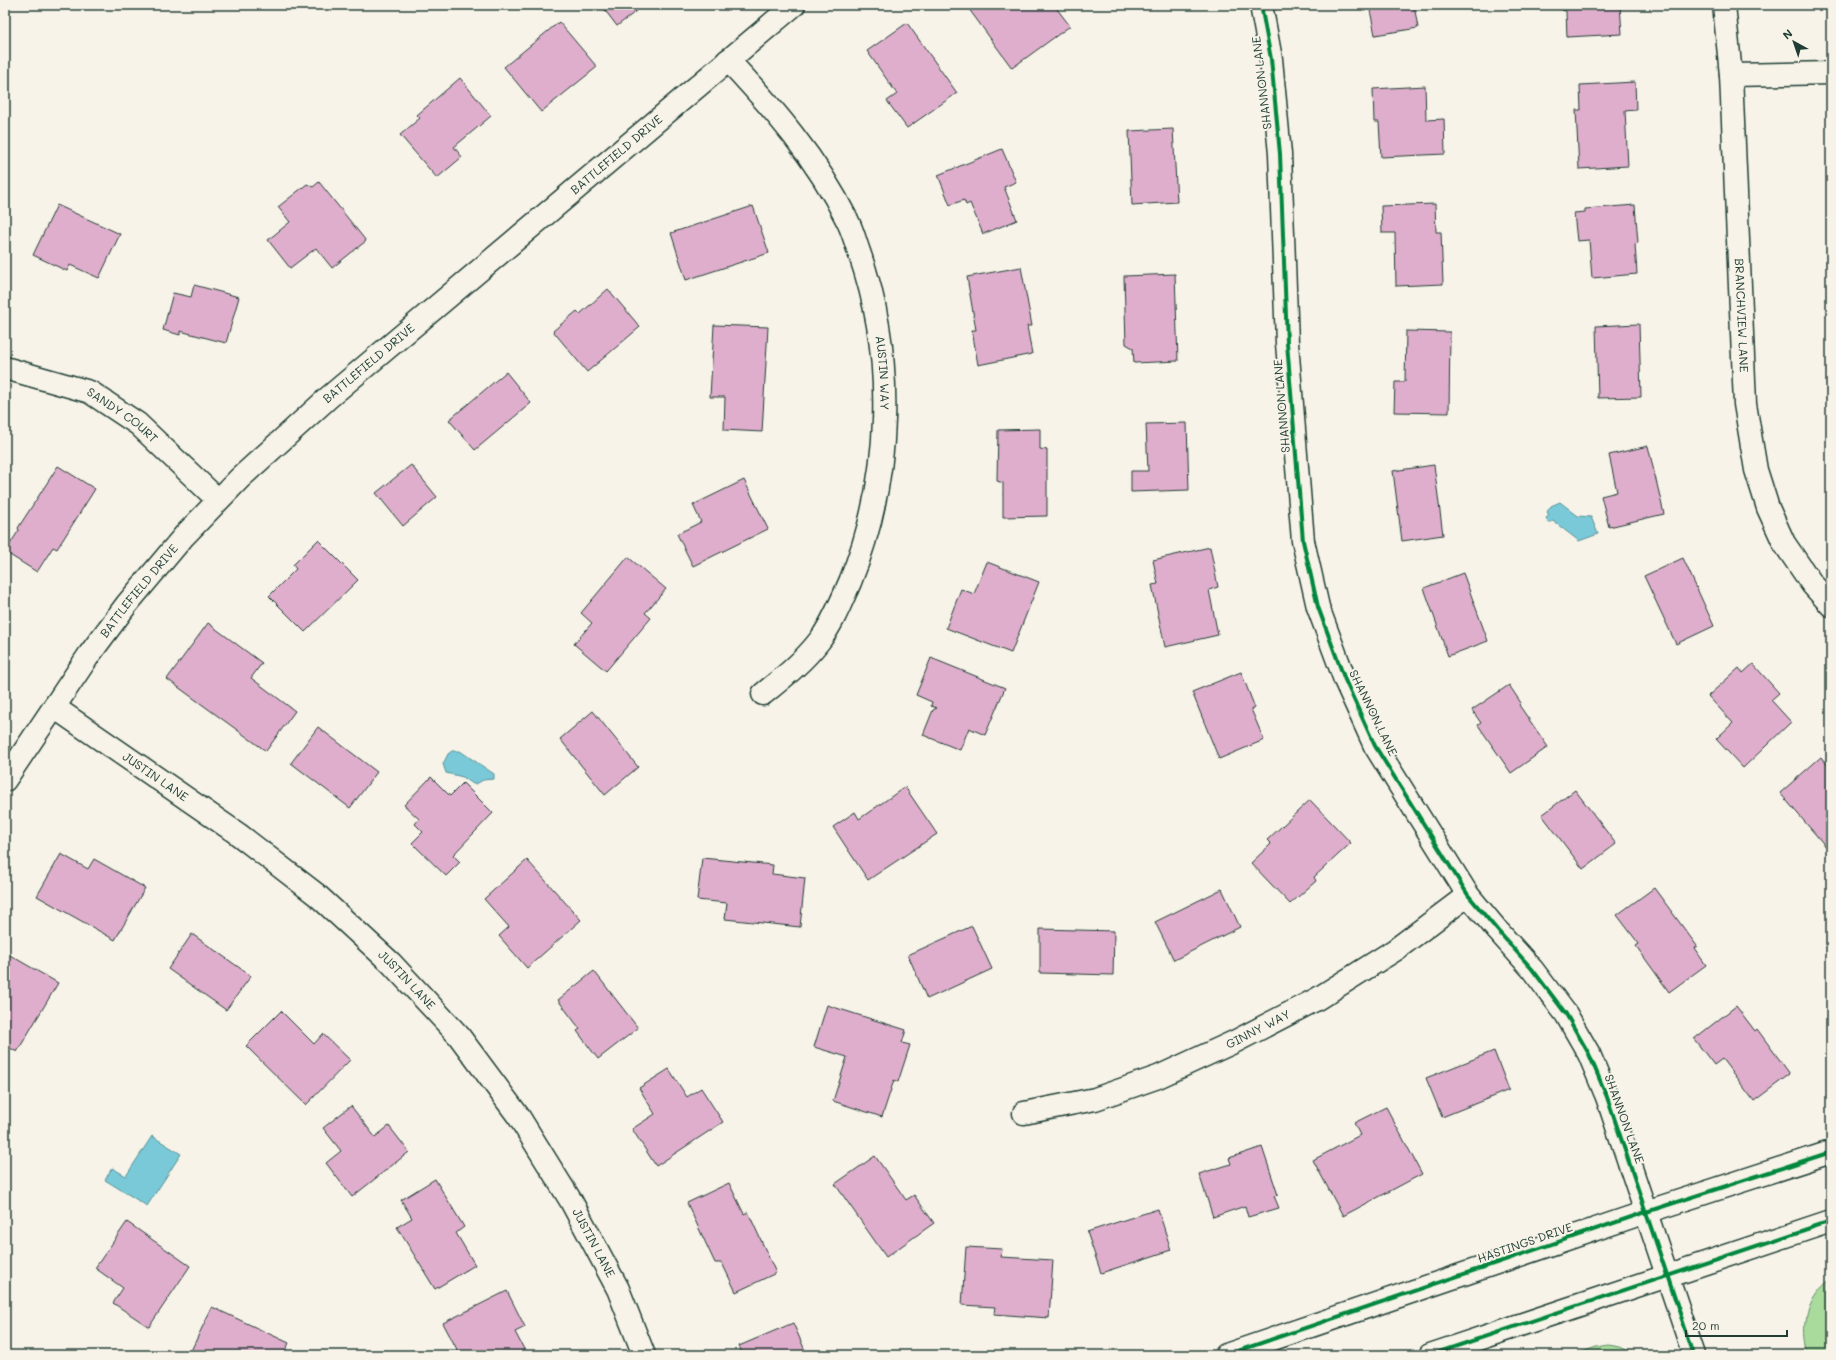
<svg xmlns="http://www.w3.org/2000/svg" width="1836" height="1360" font-family="Mali,sans-serif">
<rect width="100%" height="100%" fill="#f7f3e8"/>
<filter id="ink" filterUnits="userSpaceOnUse"><feTurbulence type="fractalNoise" baseFrequency=".025" numOctaves="2"/><feDisplacementMap in="SourceGraphic" scale="8" xChannelSelector="R" yChannelSelector="G"/><feConvolveMatrix kernelMatrix="1 2 1 2 8 2 1 2 1" color-interpolation-filters="sRGB"/></filter>
<g filter="url(#ink)">
<path fill="#a9db9d" stroke="#648c68" d="M1831 1279V1355H1809C1801 1326 1806 1298 1831 1279Z
M1608 1345 1620 1347 1638 1355H1574L1596 1347Z"/>
<path fill="#7ac9d8" stroke="#569196" d="M1560 502 1578 516 1591 517 1598 534 1579 541 1553 521 1549 523 1546 518 1549 515 1547 512 1551 506Z
M452 751H460L494 774V779L483 780 476 784H473L463 777 446 773 443 764 448 754Z
M152 1136 181 1154 147 1206 105 1180 112 1168 126 1176Z"/>
<path fill="#e0aecd" stroke="#1f3d34" d="M601 5H644L617 26Z
M966 5H1054L1070 26 1012 68Z
M1369 5H1414L1418 28 1375 35Z
M1562 5H1620L1622 34 1567 37 1566 11 1562 10Z
M559 22 597 67 541 112 504 67Z
M907 23 957 93 907 128 887 101 897 94 867 51Z
M460 78 491 116 454 147 462 157 437 178 400 135 420 118 417 115Z
M1635 82 1636 110 1625 111 1628 166 1579 169 1576 110H1581L1580 85Z
M1425 86 1426 120 1444 119 1445 154 1381 157 1379 122H1374L1373 89Z
M1173 129 1177 202 1132 205 1129 131Z
M1002 149 1016 182 1004 187 1017 220 983 234 970 203 966 205 964 200 950 205 938 175Z
M319 182 366 241 332 268 316 248 290 268 268 240 290 222 278 207 307 184 313 187Z
M1435 204 1436 232H1441L1443 284 1396 286 1395 233H1382L1381 206Z
M57 205 120 234 99 278 70 265 67 271 33 255Z
M1635 205 1638 243 1635 244 1637 274 1592 278 1589 240 1577 241 1574 213 1585 212V209Z
M753 206 769 253 686 280 671 233Z
M1021 267 1032 326H1027L1032 354 978 365 972 330H976L967 277Z
M1175 274 1178 361 1134 363 1133 348 1126 344 1124 276Z
M194 285 239 297 226 343 180 331V335L163 330 173 293 191 297Z
M608 289 640 327 587 372 553 331 577 311 580 314Z
M1639 324 1641 397 1598 398 1596 326Z
M714 325 768 327 762 432 724 430 725 397H710Z
M1406 331 1450 332 1449 413 1394 412 1395 382H1405Z
M506 372 531 403 475 450 449 420Z
M1187 423 1189 490 1131 492V471H1148L1146 424Z
M1040 429V449L1047 450V516L1003 517V483L997 481 998 430Z
M1648 446 1664 514 1609 527 1601 496 1617 492 1609 455Z
M411 465 437 497 403 526 376 493Z
M1434 465 1443 535 1402 541 1393 471Z
M58 466 95 489 57 549 53 547 37 572 5 552 19 530 18 528Z
M744 480 768 529 693 566 677 534 701 522 693 505Z
M318 540 358 580 305 632 269 596 296 569 293 565Z
M1210 547 1218 587 1209 590 1218 635 1165 647 1152 585 1158 584 1153 560Z
M628 557 666 589 645 613 651 618 606 671 574 644 592 623 581 613Z
M1683 558 1714 626 1676 644 1644 576Z
M987 562 1039 582 1011 653 946 628 961 589 974 594Z
M1463 573 1488 641 1448 656 1424 588Z
M208 623 262 663 251 678 295 711 266 751 167 679Z
M931 658 1005 688 985 735 969 728 960 750 923 735 933 710 937 708 931 706 932 702 916 695Z
M1753 664 1779 693 1771 700 1791 722 1743 768 1716 739 1733 723 1708 696 1739 668 1743 673Z
M1241 672 1255 708 1251 709 1264 740 1219 759 1192 692Z
M1509 685 1521 703 1519 705 1548 747 1511 773 1478 725 1481 723 1472 710Z
M593 711 638 767 605 795 560 739Z
M318 727 377 772 350 808 291 763Z
M1821 757 1831 769V846L1828 849 1780 793Z
M431 777 450 796 463 783 493 813 453 855 460 862 446 876 412 843 423 832 415 824 419 819 404 805Z
M905 787 937 834 868 880 833 827 855 812 859 819Z
M1575 790 1616 844 1583 869 1542 815Z
M1310 800 1351 843 1314 877 1316 881 1290 904 1251 863 1271 844 1267 840Z
M61 854 88 869 94 859 145 888 115 940 37 896Z
M702 858 773 865 772 874 805 878 800 927 725 919 727 903 697 900Z
M527 860 581 920 527 968 499 936 509 927 484 899Z
M1654 888 1697 946 1694 948 1706 965 1669 992 1636 946 1639 944 1617 915Z
M1222 889 1240 927 1174 960 1155 922Z
M972 926 992 969 927 999 908 955Z
M1040 929 1114 931 1113 975 1040 973Z
M192 934 251 976 226 1010 168 969Z
M8 954 58 983 17 1052 5 1045V959Z
M594 971 638 1028 598 1059 577 1031 580 1029 558 1000Z
M827 1005 906 1030 902 1043 910 1045 898 1082 894 1080 882 1117 833 1101 847 1057 814 1047Z
M1736 1006 1755 1031 1757 1029 1790 1074 1754 1101 1722 1059 1714 1065 1694 1039Z
M281 1011 314 1044 323 1034 350 1060 306 1105 246 1046Z
M1494 1051 1509 1090 1442 1117 1426 1078Z
M669 1069 687 1097 701 1088 723 1122 656 1166 632 1129 655 1114 639 1088Z
M351 1106 375 1137 389 1126 409 1152 352 1197 326 1163 341 1151 323 1128Z
M1386 1107 1422 1174 1343 1216 1313 1160 1360 1135 1354 1123Z
M1262 1147 1278 1195 1274 1196 1279 1208 1248 1217 1245 1206 1213 1217 1199 1174 1231 1164 1229 1158Z
M875 1156 906 1200 914 1195 934 1223 886 1257 835 1184Z
M435 1179 464 1227 456 1233 475 1265 435 1289 397 1227 412 1218 401 1200Z
M729 1183 744 1214 748 1212 776 1273 736 1292 722 1263H715L687 1203Z
M1158 1209 1171 1250 1101 1273 1087 1232Z
M127 1222 190 1266 149 1327 113 1303 123 1288 95 1268Z
M966 1247 1002 1249 1001 1257 1053 1260 1049 1318 994 1314 995 1307 962 1305Z
M507 1291 525 1327 515 1332 527 1355H460L443 1323Z
M212 1307 289 1343 283 1355H189Z
M793 1323 807 1355H743L739 1346Z"/>
<g fill="none" stroke-linecap="round" stroke-linejoin="round">
<defs>
<g id="minor">
<path d="M1261 5 1271 59 1280 154 1287 343 1303 541 1318 607 1345 680 1375 746 1468 895 1498 931 1532 969 1566 1014 1589 1054 1607 1097 1694 1355"/>
<path id="s1" d="M1724 5 1731 75 1745 404 1756 470 1768 508 1784 543 1812 584 1831 605"/>
<path id="s2" d="M728 60C773 108 817 159 846 218 852 228 855 241 859 252 896 357 892 479 850 582 841 602 833 623 820 640 804 661 783 678 763 694"/>
<path d="M1731 75 1831 73"/>
<path id="s3" d="M5 368 90 392 138 424 218 500"/>
<path id="s4" d="M54 707 238 834 317 895 391 963 459 1036 519 1117 571 1201 618 1289 644 1355"/>
<path id="s5" d="M5 780 89 655 127 604 184 536 240 478 328 398 794 5"/>
<path id="s6" d="M1024 1113 1095 1099 1158 1077 1236 1041 1317 999 1395 950 1468 895"/>
<path d="M1226 1355 1646 1212 1831 1152"/>
<path d="M1430 1355 1831 1221"/>
</g>
</defs>
<use href="#minor" stroke="#1f3d34" stroke-width="25"/>
<use href="#minor" stroke="#f7f3e8" stroke-width="22"/>
<defs>
<path id="cycleway" d="M1261 5 1271 59 1280 154 1287 343 1303 541 1318 607 1345 680 1375 746 1468 895 1498 931 1532 969 1566 1014 1589 1054 1607 1097 1694 1355
M1226 1355 1646 1212 1831 1152
M1430 1355 1831 1221"/>
</defs>
<use href="#cycleway" stroke="#f7f3e8" stroke-width="6"/>
<use href="#cycleway" stroke="#00873e" stroke-width="4"/>
</g>
</g>
<g text-anchor="middle" stroke-width="4" stroke-linejoin="round" paint-order="stroke">
<g font-size="12" fill="#1f3d34" stroke="#f7f3e8">
<text transform="translate(1262 83) rotate(-97)" y="4">SHANNON LANE</text>
<text dy="4" stroke="none"><textPath href="#s5" startOffset="880">BATTLEFIELD DRIVE</textPath></text>
<text dy="4" stroke="none"><textPath href="#s1" startOffset="311">BRANCHVIEW LANE</textPath></text>
<text dy="4" stroke="none"><textPath href="#s5" startOffset="556">BATTLEFIELD DRIVE</textPath></text>
<text dy="4" stroke="none"><textPath href="#s2" startOffset="358">AUSTIN WAY</textPath></text>
<text transform="translate(1282 406) rotate(-95)" y="4">SHANNON LANE</text>
<text dy="4" stroke="none"><textPath href="#s3" startOffset="128">SANDY COURT</textPath></text>
<text dy="4" stroke="none"><textPath href="#s5" startOffset="232">BATTLEFIELD DRIVE</textPath></text>
<text transform="translate(1373 713) rotate(64)" y="4">SHANNON LANE</text>
<text dy="4" stroke="none"><textPath href="#s4" startOffset="123">JUSTIN LANE</textPath></text>
<text dy="4" stroke="none"><textPath href="#s4" startOffset="447">JUSTIN LANE</textPath></text>
<text dy="4" stroke="none"><textPath href="#s6" startOffset="250">GINNY WAY</textPath></text>
<text transform="translate(1624 1119) rotate(70)" y="4">SHANNON LANE</text>
<text dy="4" stroke="none"><textPath href="#s4" startOffset="771">JUSTIN LANE</textPath></text>
<text transform="translate(1525 1243) rotate(-19)" y="4">HASTINGS DRIVE</text>
</g>
</g>
<rect width="1836" height="1360" fill="none" stroke="#f7f3e8" stroke-width="20"/>
<rect x="10" y="10" width="1816" height="1340" fill="none" stroke="#1f3d34" stroke-width="1.5" filter="url(#ink)"/>
<g transform="translate(1794 42) rotate(320)" stroke="#f7f3e8" stroke-width="3" paint-order="stroke">
<path d="M0-3L7 15L0 10L-7 15Z" fill="#1f3d34"/>
<text y="-6" font-size="11" font-weight="bold" text-anchor="middle" fill="#1f3d34">N</text>
</g>
<path d="M1686 1330v6h101v-6" fill="none" stroke="#1f3d34" stroke-width="2"/>
<text x="1692" y="1330" font-size="12" fill="#1f3d34" stroke="#f7f3e8" stroke-width="3" paint-order="stroke">20 m</text>
</svg>
